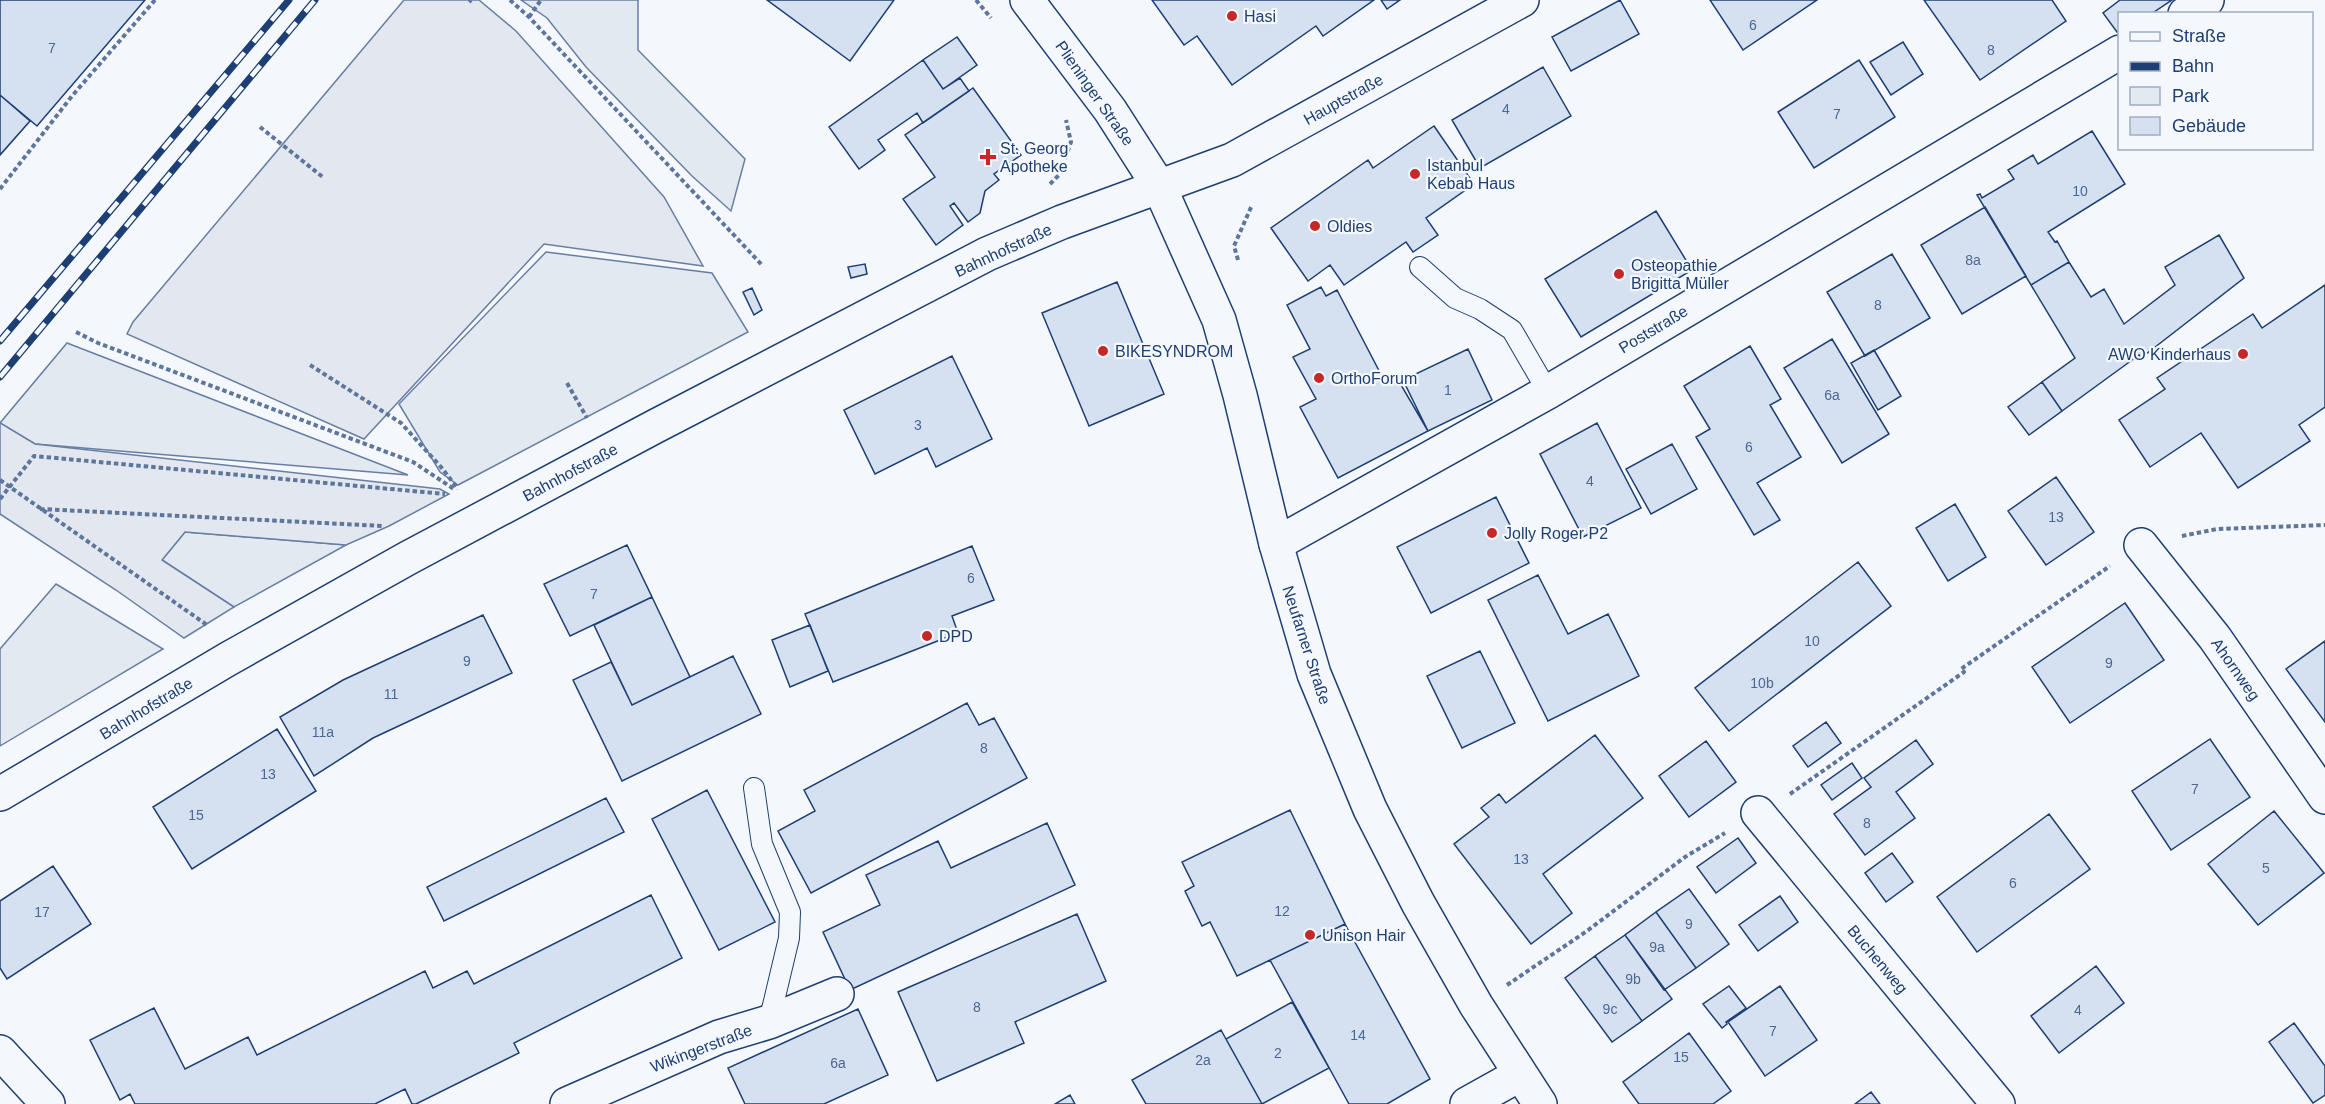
<svg xmlns="http://www.w3.org/2000/svg" width="2325" height="1104" font-family="Helvetica,sans-serif">
<rect width="100%" height="100%" fill="#f4f7fb"/>
<path fill="#e3e9f0" stroke="#687fa3" stroke-width="1.5" d="M521 0H638V50L745 159 731 211 692 176 586 67 547 18Z
M546 252 712 273 748 332 458 485 440 472 399 404Z
M67 343 408 475 35 444 0 423Z
M185 532 346 545 234 607 162 560Z
M56 584 163 649 0 746V649Z"/>
<path fill="#e3e8f0" stroke="#687fa3" stroke-width="1.5" d="M404 0H479L516 31 664 197 703 266 544 244 364 439 127 334 133 322Z
M0 423 35 444 440 489 449 494 389 526 346 545 185 532 162 560 234 607 184 638 116 590 0 514Z"/>
<path fill="#d5e0f0" stroke="#1d3f73" stroke-width="1.5" d="M0 0H145L37 126 0 95Z
M767 0H894L850 61Z
M1152 0H1374L1323 36 1316 26 1232 85 1197 36 1184 45Z
M1381 0H1400L1387 9Z
M1620 0 1639 34 1571 71 1552 37Z
M1710 0H1817L1743 50Z
M1924 0H2052L2066 21 1980 80Z
M2120 0H2172L2151 14H2120V30L2117 32 2103 13Z
M957 37 977 65 943 89 923 60Z
M1903 42 1923 74 1891 95 1870 62Z
M923 60 943 89 960 78 969 91 923 123 917 113 878 140 885 150 859 169 829 127Z
M1859 60 1895 117 1814 168 1778 112Z
M1543 67 1571 116 1480 168 1452 120Z
M973 88 1021 155 994 174 999 180 985 191 980 213 968 222 954 203 950 206 963 225 936 245 903 199 935 177 905 135Z
M0 95 30 121 0 155Z
M1434 126 1474 184 1426 218 1438 235 1413 252 1406 242 1344 285 1330 265 1308 281 1271 228 1368 160 1373 168Z
M2092 131 2125 184 2048 232 2055 242 2057 241 2069 262 2031 285 1977 195 1980 194 1982 198 2014 179 2008 170 2033 155 2038 164Z
M1985 207 2026 276 1962 314 1921 245Z
M1656 211 1692 270 1581 337 1545 279Z
M2219 235 2244 278 2141 358 2139 355 2062 411 2042 382 2075 358 2031 285 2069 262 2091 297 2104 289 2124 324 2175 285 2165 267Z
M1892 254 1930 318 1865 356 1827 292Z
M865 264 867 274 851 278 848 267Z
M1117 282 1164 394 1089 426 1042 313Z
M2325 285V407L2299 425 2310 441 2238 488 2201 433 2150 467 2119 420 2165 389 2157 378 2253 314 2262 328Z
M1321 287 1326 296 1337 290 1386 384 1397 378 1428 431 1338 478 1300 407 1316 399 1293 357 1310 349 1287 305Z
M752 288 762 310 754 315 743 292Z
M1832 339 1889 434 1842 463 1784 368Z
M1750 346 1781 399 1770 405 1801 457 1757 483 1780 520 1754 535 1696 437 1710 429 1684 386Z
M1468 349 1492 400 1428 431 1403 380Z
M1874 350 1901 396 1878 410 1851 363Z
M952 356 992 439 936 467 927 448 875 474 844 410Z
M2042 382 2062 411 2029 435 2008 407Z
M1597 423 1641 508 1583 537 1540 454Z
M1672 444 1697 489 1651 514 1626 469Z
M2056 477 2094 532 2046 565 2008 511Z
M1496 497 1529 563 1431 613 1397 547Z
M1955 504 1986 557 1948 581 1916 528Z
M627 545 652 597 570 636 544 584Z
M972 546 994 600 952 616 958 633 833 682 805 614Z
M1858 562 1891 606 1729 731 1695 688Z
M1538 575 1568 634 1608 614 1639 676 1548 721 1488 600Z
M652 597 690 677 632 705 594 625Z
M2125 603 2164 660 2070 723 2032 667Z
M483 615 512 673 373 738 314 776 280 717 343 680Z
M810 625 828 671 790 687 772 640Z
M2325 641V722L2286 669Z
M1480 651 1515 723 1462 748 1427 676Z
M733 656 761 714 622 781 573 680 611 662 632 705Z
M967 703 979 725 994 718 1027 778 811 893 778 831 815 811 804 790Z
M1826 722 1841 743 1808 767 1793 746Z
M277 729 316 791 192 869 153 807Z
M1595 735 1643 798 1543 874 1572 913 1531 944 1454 844 1489 817 1481 808 1499 794 1506 803Z
M2210 739 2250 797 2171 850 2132 791Z
M1916 740 1933 764 1896 792 1915 818 1865 855 1834 814 1871 787 1864 778Z
M1706 741 1736 782 1689 817 1659 776Z
M1852 763 1862 778 1832 800 1821 785Z
M707 790 775 922 719 950 652 819Z
M606 798 624 832 444 921 427 887Z
M1290 810 1345 924 1237 976 1210 922 1202 926 1185 891 1194 886 1182 862Z
M2274 811 2324 873 2258 925 2208 864Z
M2049 814 2090 869 1977 952 1937 897Z
M1047 823 1075 885 850 990 823 932 880 905 866 875 938 841 951 868Z
M1738 838 1756 863 1716 893 1697 867Z
M1892 853 1913 882 1886 902 1865 873Z
M53 866 91 924 7 979 0 968V901Z
M1689 889 1729 944 1696 968 1656 912Z
M651 895 682 958 514 1043 519 1053 416 1104H412L405 1089 375 1104H135L130 1094 120 1100 90 1040 154 1008 185 1069 248 1037 257 1055 425 971 433 988 467 971 474 984Z
M1780 896 1798 922 1758 951 1739 925Z
M1656 912 1696 968 1664 990 1625 935Z
M1077 914 1106 981 1015 1022 1024 1043 937 1081 898 992Z
M1345 924 1430 1079 1387 1104H1349L1270 960Z
M1625 935 1672 999 1642 1021 1595 956Z
M1595 956 1642 1021 1612 1042 1565 978Z
M2096 966 2124 1003 2059 1053 2031 1016Z
M1729 986 1746 1008 1726 1022 1727 1024 1722 1028 1703 1004Z
M1780 986 1817 1040 1765 1076 1728 1022Z
M1292 1002 1329 1068 1262 1104 1226 1039Z
M858 1009 888 1075 824 1104H745L728 1068Z
M2294 1023 2325 1066V1095L2313 1103 2269 1042Z
M1221 1030 1262 1104H1146L1132 1080Z
M1689 1033 1731 1091 1713 1104H1639L1623 1082Z
M1871 1092 1880 1104H1855Z
M1070 1095 1075 1104H1055Z"/>
<g fill="none" stroke-linecap="round" stroke-linejoin="round">
<defs>
<path id="service" d="M1420 267 1455 298 1480 309 1512 330 1548 392
M754 788 762 844 790 912 789 938 769 1022"/>
<path id="minor" d="M2185 14 2207 0
M1276 544 1548 392 2120 52
M2141 545 2215 638 2325 797
M0 794 228 659 408 558 654 427 987 254 1062 222 1232 160 1522 0
M1758 813 1998 1104
M0 1052 48 1104
M567 1104 719 1037 769 1022 837 994
M1467 1104 1519 1075"/>
<path id="tertiary" d="M1027 0 1110 110 1160 188 1219 320 1240 395 1276 544 1314 674 1370 809 1418 903 1476 1005 1540 1104"/>
</defs>
<use href="#service" stroke="#1d3f73" stroke-width="22"/>
<use href="#minor" stroke="#1d3f73" stroke-width="36"/>
<use href="#tertiary" stroke="#1d3f73" stroke-width="36"/>
<path stroke="#5e769c" stroke-width="4" stroke-dasharray="4.5 3" stroke-linecap="butt" d="M510 0 529 17 762 265
M976 0 991 18
M469 2 471 0
M529 17 541 0
M260 127 324 178
M1050 184 1059 175 1071 142 1066 120
M0 189 72 96 155 0
M1238 260 1234 246 1252 205
M76 332 98 343 413 462 454 489
M310 365 401 423 441 467 458 489
M567 383 587 418
M0 480 207 625
M0 499 34 456 445 494
M40 509 384 526
M2182 536 2217 529 2325 525
M1790 794 1964 672 1961 669 2110 566
M1507 985 1587 931 1685 857 1725 833"/>
<use href="#service" stroke="#f4f7fb" stroke-width="20"/>
<use href="#minor" stroke="#f4f7fb" stroke-width="33"/>
<use href="#tertiary" stroke="#f4f7fb" stroke-width="33"/>
<defs>
<path id="rail" d="M0 341 289 0
M0 377 315 0"/>
</defs>
<use href="#rail" stroke="#1d3f73" stroke-width="7"/>
<use href="#rail" stroke="#f4f7fb" stroke-width="4.5" stroke-dasharray="14" stroke-linecap="butt"/>
</g>
<g fill="#c62828" stroke="#f4f7fb" stroke-width="2">
<circle cx="1232" cy="16" r="6"/>
<path d="M985 148h6v6h6v6h-6v6h-6v-6h-6v-6h6z"/>
<circle cx="1415" cy="174" r="6"/>
<circle cx="1315" cy="226" r="6"/>
<circle cx="1619" cy="274" r="6"/>
<circle cx="1103" cy="351" r="6"/>
<circle cx="2243" cy="354" r="6"/>
<circle cx="1319" cy="378" r="6"/>
<circle cx="1492" cy="533" r="6"/>
<circle cx="927" cy="636" r="6"/>
<circle cx="1310" cy="935" r="6"/>
</g>
<g text-anchor="middle" stroke-width="4.5" stroke-linejoin="round" paint-order="stroke">
<g font-size="14" fill="#4b6792">
<text x="1753" y="30">6</text>
<text x="52" y="53">7</text>
<text x="1991" y="55">8</text>
<text x="1506" y="114">4</text>
<text x="1837" y="119">7</text>
<text x="2080" y="196">10</text>
<text x="1973" y="265">8a</text>
<text x="1878" y="310">8</text>
<text x="1448" y="395">1</text>
<text x="1832" y="400">6a</text>
<text x="918" y="430">3</text>
<text x="1749" y="452">6</text>
<text x="1590" y="486">4</text>
<text x="2056" y="522">13</text>
<text x="971" y="583">6</text>
<text x="594" y="599">7</text>
<text x="1812" y="646">10</text>
<text x="467" y="666">9</text>
<text x="2109" y="668">9</text>
<text x="1762" y="688">10b</text>
<text x="391" y="699">11</text>
<text x="323" y="737">11a</text>
<text x="984" y="753">8</text>
<text x="268" y="779">13</text>
<text x="2195" y="794">7</text>
<text x="196" y="820">15</text>
<text x="1867" y="828">8</text>
<text x="1521" y="864">13</text>
<text x="2266" y="873">5</text>
<text x="2013" y="888">6</text>
<text x="1282" y="916">12</text>
<text x="42" y="917">17</text>
<text x="1689" y="929">9</text>
<text x="1657" y="952">9a</text>
<text x="1633" y="984">9b</text>
<text x="977" y="1012">8</text>
<text x="1610" y="1014">9c</text>
<text x="2078" y="1015">4</text>
<text x="1773" y="1036">7</text>
<text x="1358" y="1040">14</text>
<text x="1278" y="1058">2</text>
<text x="1681" y="1062">15</text>
<text x="1203" y="1065">2a</text>
<text x="838" y="1068">6a</text>
</g>
<g font-size="16" fill="#1d3f73" stroke="#f4f7fb" text-anchor="start">
<text x="1244" y="22">Hasi</text>
<text x="1000" y="154">St. Georg<tspan x="1000" dy="18">Apotheke</tspan></text>
<text x="1427" y="171">Istanbul<tspan x="1427" dy="18">Kebab Haus</tspan></text>
<text x="1327" y="232">Oldies</text>
<text x="1631" y="271">Osteopathie<tspan x="1631" dy="18">Brigitta Müller</tspan></text>
<text x="1115" y="357">BIKESYNDROM</text>
<text x="2231" y="360" text-anchor="end">AWO Kinderhaus</text>
<text x="1331" y="384">OrthoForum</text>
<text x="1504" y="539">Jolly Roger P2</text>
<text x="939" y="642">DPD</text>
<text x="1322" y="941">Unison Hair</text>
</g>
<g font-size="16" fill="#1d3f73" stroke="#f4f7fb">
<text transform="translate(1095 93) rotate(55)" y="6">Plieninger Straße</text>
<text transform="translate(1343 99) rotate(-29)" y="6">Hauptstraße</text>
<text transform="translate(1003 250) rotate(-25)" y="6">Bahnhofstraße</text>
<text transform="translate(1653 329) rotate(-31)" y="6">Poststraße</text>
<text transform="translate(570 472) rotate(-28)" y="6">Bahnhofstraße</text>
<text transform="translate(1307 645) rotate(72)" y="6">Neufarner Straße</text>
<text transform="translate(2236 669) rotate(55)" y="6">Ahornweg</text>
<text transform="translate(146 708) rotate(-31)" y="6">Bahnhofstraße</text>
<text transform="translate(1878 959) rotate(50)" y="6">Buchenweg</text>
<text transform="translate(701 1048) rotate(-21)" y="6">Wikingerstraße</text>
</g>
</g>
<rect x="2118" y="12" width="195" height="138" fill="#f4f7fb" stroke="#9eadc5" stroke-width="1.5"/>
<rect x="2130" y="32" width="30" height="9" fill="#f4f7fb" stroke="#9eadc5" stroke-width="1.5"/>
<text x="2172" y="42" font-size="18" fill="#1d3f73">Straße</text>
<rect x="2130" y="62" width="30" height="9" fill="#1d3f73" stroke="#9eadc5" stroke-width="1.5"/>
<text x="2172" y="72" font-size="18" fill="#1d3f73">Bahn</text>
<rect x="2130" y="87" width="30" height="18" fill="#e3e9f0" stroke="#9eadc5" stroke-width="1.5"/>
<text x="2172" y="102" font-size="18" fill="#1d3f73">Park</text>
<rect x="2130" y="117" width="30" height="18" fill="#d5e0f0" stroke="#9eadc5" stroke-width="1.5"/>
<text x="2172" y="132" font-size="18" fill="#1d3f73">Gebäude</text>
</svg>
